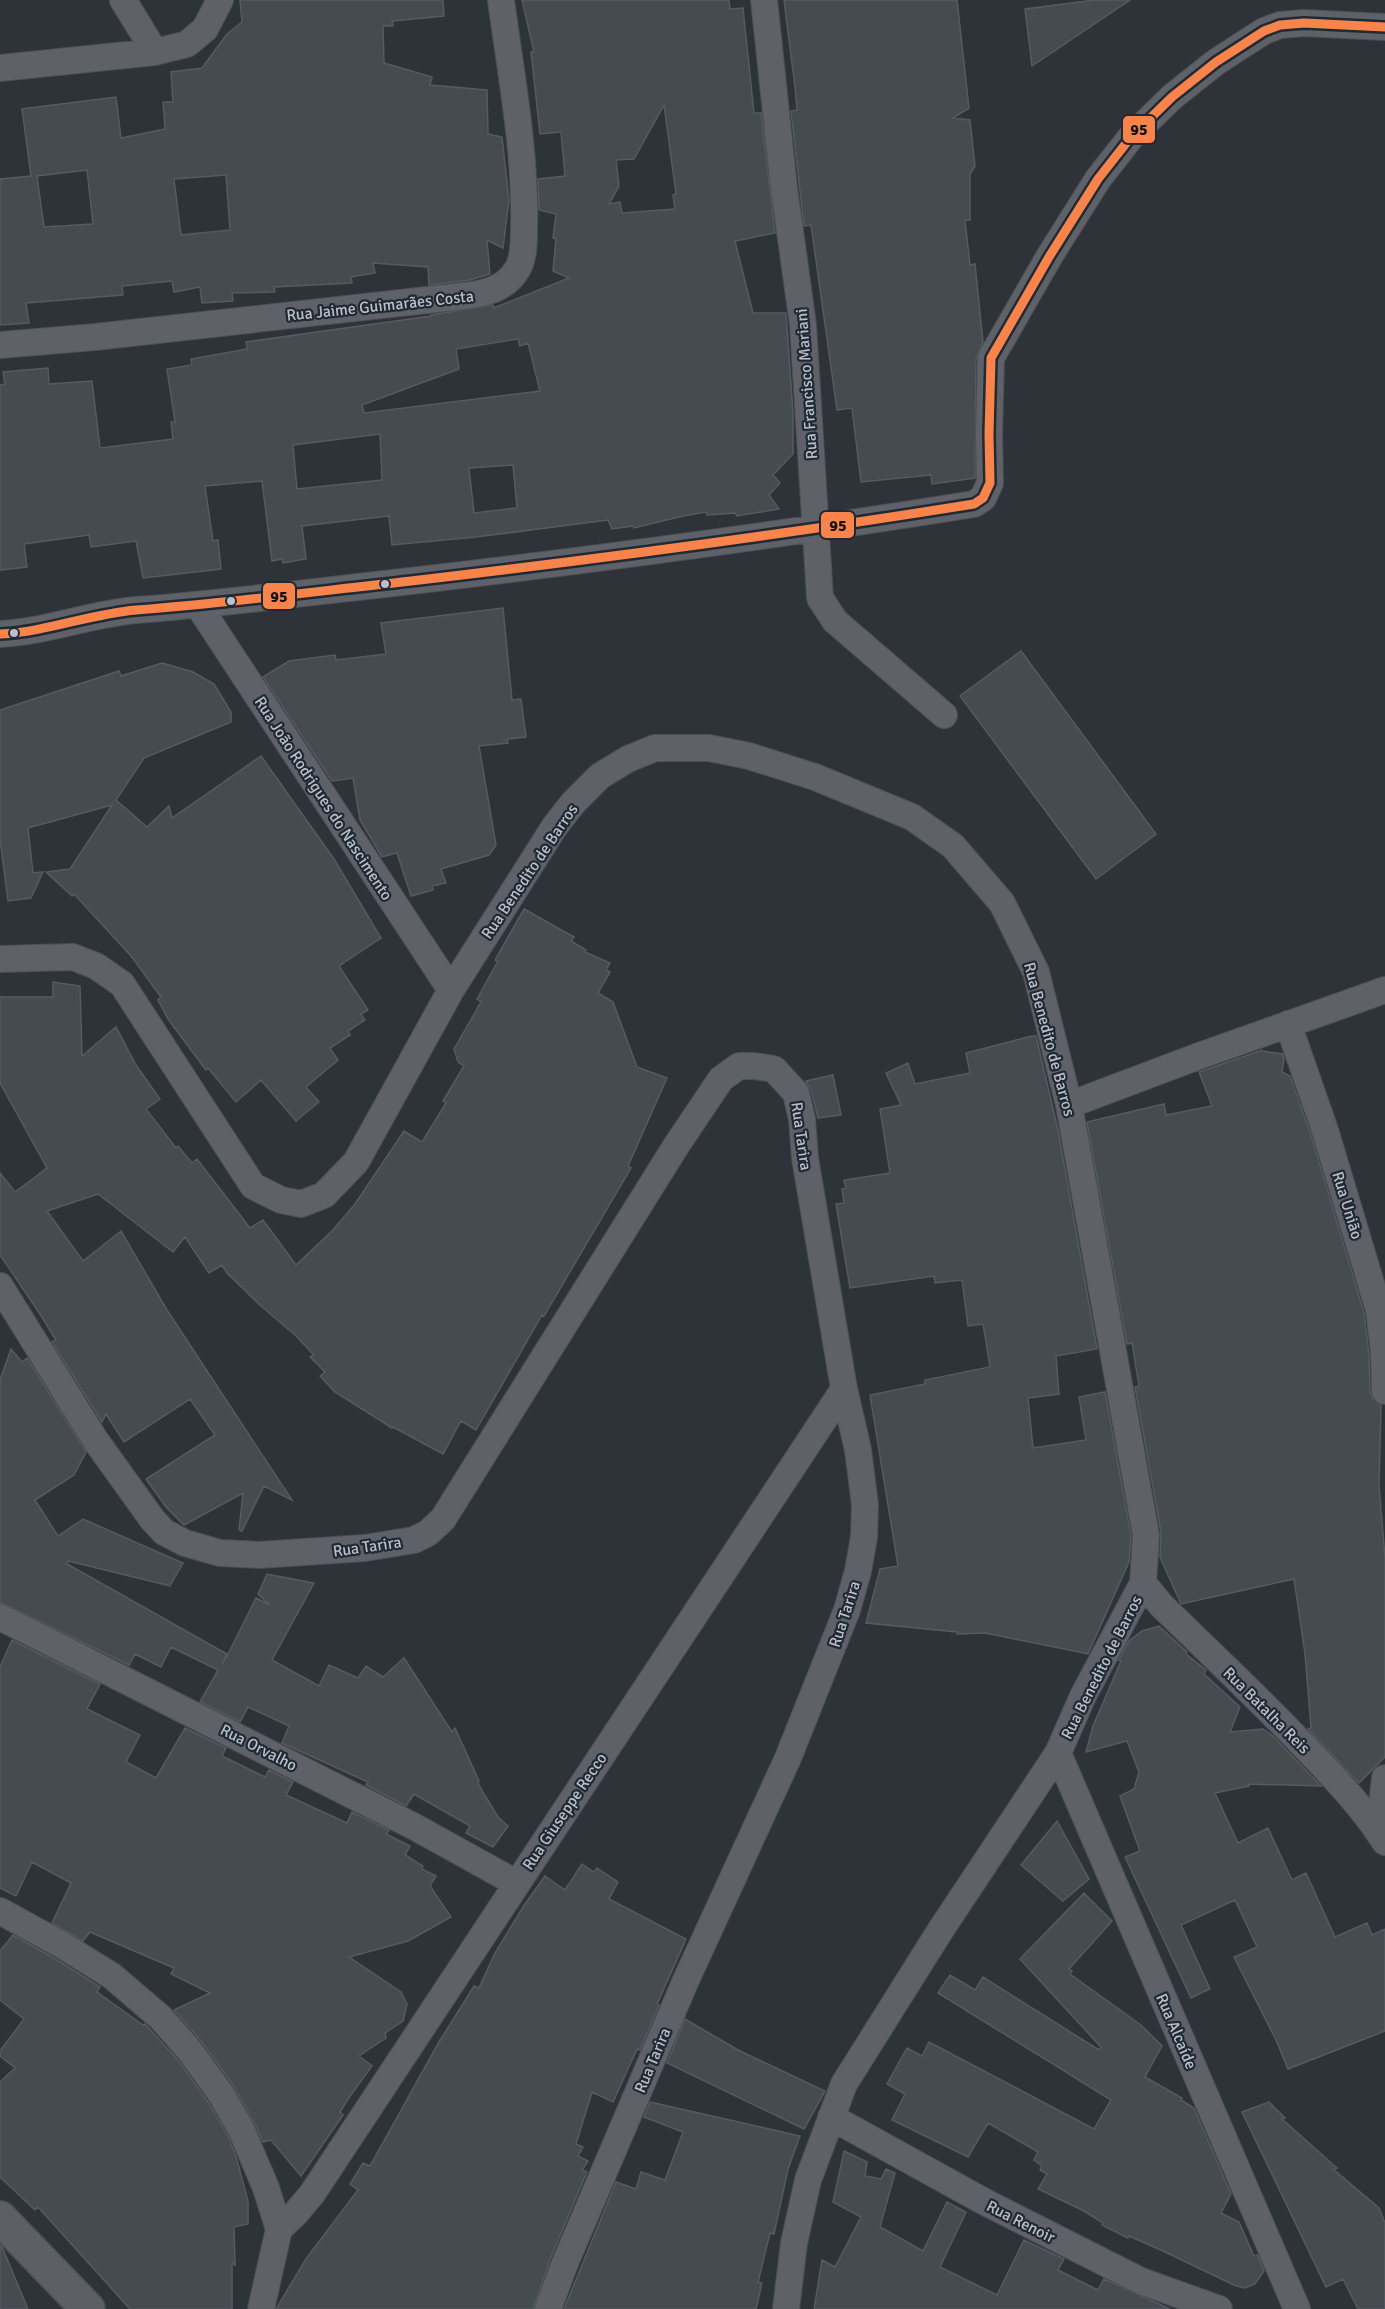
<svg xmlns="http://www.w3.org/2000/svg" width="1385" height="2309" font-family="Signika,sans-serif">
<rect width="100%" height="100%" fill="#2e3339"/>
<path fill="#464b50" stroke="#565a61" stroke-width="1.5" fill-rule="evenodd" d="M240 0H443L444 16 392 21 393 26H383L384 63 432 77 430 85 487 90 488 134 502 137 509 200 503 248 487 240 490 274 470 280 429 285 428 267 373 263 375 273 351 277 352 283 274 287 275 292 232 293 233 301 202 303 200 287 174 292 172 281 122 286 123 295 26 303 29 323 0 325V179L31 176 22 109 116 97 121 138 165 129 163 102H173L171 72 202 68 227 34 242 22ZM87 170 93 224 44 227 37 176ZM226 175 230 230 181 235 174 179Z
M522 0H729L730 9 743 8 754 113H761L775 233 735 241 753 313H786L793 413V454L773 475 780 483 769 495 779 509 737 516 735 513 707 515 706 512 683 516 634 528 633 526 612 529 608 520 476 537 392 545 389 516 302 526 306 559 283 563 282 559 272 561 262 481 205 486 213 541 218 540 221 569 143 578 136 541 91 547 89 535 24 544 27 567 0 570V385L5 384 3 372 48 368 49 384 92 381 100 448 173 439 171 422H175L167 369 192 365 191 359 247 349 246 342 431 316V315L493 305 494 308 569 278 553 271 556 239 553 238 556 214 539 210 538 179 565 176 561 132 540 134 531 52H534ZM664 105 676 194 673 195 675 209 622 213 620 202 609 204 619 186 616 160 634 159ZM518 339 520 346 528 343 540 391 364 413 362 405 459 369 456 349ZM380 434 382 480 297 489 293 445ZM513 465 517 508 474 513 469 468Z
M784 0H957L969 108 953 118 970 120 975 166 970 174V220H965L970 265 975 264 983 342 976 358 975 478 932 484 931 475 861 482 852 408 837 410 811 225 804 226 791 111 797 110 795 87Z
M1095 0H1130L1032 66 1025 9Z
M503 608 512 700 521 699 526 737 507 739 508 743 479 746 496 845 489 855 441 869 446 883 432 886 433 890 411 896 397 853 382 857 360 820 353 778 332 781 263 677 289 661 335 655 336 660 386 654 381 623Z
M1021 651 1156 834 1096 879 960 696Z
M162 663 193 672 214 684 231 712V722L144 758 116 800 147 827 169 806 172 818 261 756 334 859 381 938 339 966 368 1010 361 1014 365 1020 348 1031 350 1035 330 1048 338 1060 306 1087 319 1102 296 1121 261 1080 236 1102 208 1068 206 1070 168 1019 158 1000 161 997 131 956 74 894 72 896 46 872 70 869 112 805 28 828 33 873 43 872 31 898 8 901 0 839V710L119 671 121 676Z
M524 909 574 937 571 941 586 950 585 952 610 963 606 970 610 972 598 993 613 1002 637 1067 667 1078 628 1166 631 1168 544 1316 542 1315 476 1430 461 1421 443 1454 393 1427 392 1428 335 1392 320 1376 325 1372 310 1357 314 1355 295 1335 261 1306 227 1273 222 1265 209 1273 185 1237 173 1252 98 1194 47 1211 83 1261 121 1231 167 1310 292 1500 264 1486 242 1531 239 1530 243 1493 184 1525 166 1507 146 1479 215 1435 190 1399 124 1442 106 1414 102 1422 52 1342 56 1340 40 1314 0 1255V1173L15 1192 47 1168 0 1083V997H53V982L80 986 82 1056 116 1027 136 1065 160 1099 146 1109 176 1148 178 1146 192 1163 197 1159 250 1228 263 1220 296 1265 333 1230 355 1204 404 1131 422 1142 446 1103 443 1101 464 1066 458 1062 454 1049 481 1002 477 999 498 961 495 960Z
M1032 1036H1036L1058 1130 1097 1349 1056 1356 1059 1394 1028 1398 1033 1448 1086 1440 1079 1397 1105 1392 1131 1536 1129 1562 1088 1654 985 1633 957 1634V1632L866 1623 880 1569 898 1566 870 1395 925 1384V1380L990 1367 983 1324 968 1326 962 1280 935 1283 934 1276 850 1288 836 1204 844 1203 842 1189 846 1188 844 1180 890 1173 880 1109 901 1105 886 1073 908 1063 915 1084 970 1073 966 1053Z
M1262 1050V1051L1283 1054 1284 1059 1282 1072 1290 1076 1311 1135 1364 1313 1369 1354 1370 1392 1373 1399 1381 1405 1379 1486 1385 1557V1757L1359 1783 1308 1729 1311 1728 1305 1654 1294 1579 1181 1604 1160 1557 1161 1532 1135 1387 1139 1386 1132 1343 1127 1344 1087 1122 1164 1104 1166 1115 1212 1106 1199 1072Z
M833 1075 841 1115 818 1118 811 1090 806 1081Z
M11 1349 22 1362 27 1358 86 1452 74 1475 35 1500 58 1536 83 1519 183 1563 170 1586 68 1561 67 1564 227 1654 222 1664 228 1654 256 1598 270 1605 258 1594 267 1574 314 1583 272 1660 319 1686 329 1665 358 1678 366 1666 383 1677 404 1658 452 1732 455 1728 479 1781 478 1784 498 1817 508 1826 493 1847 466 1833 470 1826 414 1794 406 1806 366 1785 368 1782 282 1743 289 1726 248 1707 240 1722 200 1702 218 1670 171 1647 161 1667 135 1654 129 1665 0 1602V1380Z
M1159 1626 1187 1652 1186 1654 1206 1670 1204 1674 1240 1707 1230 1732 1263 1729 1273 1736 1321 1786 1248 1784 1249 1786 1215 1793 1238 1843 1268 1828 1292 1880 1306 1873 1335 1937 1367 1923 1372 1935 1385 1929V2031L1288 2069 1276 2040 1234 1957 1257 1947 1235 1900 1181 1925 1210 1989 1191 1998 1125 1857 1140 1851 1120 1796 1134 1789 1139 1772 1127 1741 1086 1752 1093 1726 1121 1661 1119 1660 1129 1641 1142 1631Z
M12 1640 100 1684 87 1709 140 1735 126 1762 156 1778 185 1728 226 1748 222 1756 265 1777 269 1770 293 1782 286 1795 347 1823 352 1812 389 1830 386 1834 410 1846 405 1855 423 1866 422 1869 436 1876 430 1886 451 1917 408 1941 349 1957 401 1992 407 2004 403 2021 385 2033 386 2038 359 2056 372 2066 348 2099 340 2112 343 2115 301 2176 271 2140 263 2142 254 2122 233 2085 202 2042 174 2010 210 1993 171 1974 174 1968 90 1932 83 1941 52 1923 71 1883 32 1862 16 1896 0 1888V1667Z
M1057 1821 1089 1879 1063 1901 1021 1865Z
M582 1864 594 1872 597 1868 618 1882 609 1899 686 1939 657 2004 659 2005 640 2050 637 2049 613 2102 592 2092 576 2144 583 2147 578 2156 588 2161 582 2170 587 2172 551 2257 533 2309H276L306 2259 358 2190 350 2184 363 2163 370 2166 439 2042 474 1986 479 1988 495 1953 525 1904 545 1876 565 1890Z
M1084 1893 1112 1921 1069 1969 1072 1971 1070 1974 1141 2025 1162 2046 1145 2077 1182 2098 1181 2100 1194 2108 1231 2194 1221 2213 1239 2222 1254 2256 1258 2255 1264 2271 1255 2284 1245 2288 1236 2286 1163 2251 1129 2236 1128 2238 1102 2225 1103 2223 1084 2211 1038 2189 1047 2174 1040 2170 1042 2166 1034 2160 1038 2152 988 2123 968 2157 892 2120 905 2094 887 2084 907 2048 922 2056 929 2042 1094 2129 1111 2100 938 1993 950 1975 975 1990 983 1977 1099 2050 1101 2047 1020 1959Z
M13 1935 54 1958 100 1987 97 1992 143 2025 145 2024 178 2060 208 2102 228 2136 236 2156 248 2201V2224L234 2227 235 2265 232 2263V2309H130L38 2207 35 2210 0 2177V2082L15 2068 0 2056V2051L24 2019 0 2000V1951Z
M685 2019 738 2050 825 2091 804 2129 667 2063Z
M650 2102 800 2136 788 2169 774 2234 770 2233 758 2282 762 2283 756 2309H564L616 2182 636 2189 641 2172 665 2180 683 2132 644 2117Z
M1269 2102 1285 2118 1282 2119 1337 2168 1333 2169 1379 2208 1385 2223V2309H1358L1343 2279 1326 2287 1242 2112Z
M844 2151 867 2162 865 2176 881 2179 886 2169 895 2173 880 2227 923 2251 947 2202 966 2212 940 2267 997 2295 1024 2240 1064 2259 1058 2270 1098 2290 1104 2279 1170 2309H814L822 2260 835 2267 861 2217 833 2202Z
M0 2245 2 2247 28 2309H0Z"/>
<g fill="none" stroke-linecap="round" stroke-linejoin="round">
<defs>
<path id="street" d="M123 0 155 52
M764 0 784 188 803 325 820 598 835 621 944 715
M0 68 155 52 187 44 205 29 220 0
M0 345 95 337 472 295C491 292 508 286 518 268 524 257 524 241 524 228 526 152 511 75 501 0
M198 605 451 990
M0 634C46 632 90 614 136 610 228 603 319 591 411 581 599 559 787 534 974 504L983 498 990 483 989 434 991 358 1049 257 1098 179 1131 137 1172 97 1216 62 1264 31 1280 25 1304 23 1385 27
M0 959 73 957 96 966 122 984 253 1186 281 1200 301 1204 324 1195 356 1162 451 990 555 826 573 803 600 776 628 759 655 748H709L749 756 815 777 912 817 953 846 1002 903 1036 972 1069 1105 1146 1535 1143 1583 1083 1696 1058 1753 940 1931 844 2084 808 2180 794 2243 786 2309
M1288 1024 1325 1130 1379 1310 1384 1353 1385 1391
M1069 1105 1199 1056 1385 990
M0 1286 96 1441 152 1519 164 1532 185 1543 220 1553 259 1555 365 1548 414 1540 428 1533 443 1519 676 1146 721 1079 739 1066H754L774 1069 796 1093 802 1119 805 1158 844 1389 858 1450 865 1505 864 1537 858 1571 847 1610 788 1758 686 1980 565 2263 548 2309
M1143 1583 1161 1605C1208 1651 1256 1696 1302 1744 1332 1775 1362 1806 1385 1842
M0 1617 415 1827 516 1883
M1058 1753 1297 2309
M1379 1832 1385 1778
M0 1911 62 1945 112 1976 161 2018 190 2051 221 2094 241 2129 266 2188 279 2229 261 2309
M831 2117 983 2201 1141 2281 1219 2309
M279 2229 295 2214 312 2194 844 1389"/>
<path id="secondary" d="M0 2218 88 2309"/>
</defs>
<use href="#street" stroke="#4c4f54" stroke-width="28"/>
<use href="#secondary" stroke="#4c4f54" stroke-width="36"/>
<use href="#street" stroke="#5e6268" stroke-width="26"/>
<use href="#secondary" stroke="#5c6066" stroke-width="33"/>
<defs>
<path id="bus-1" d="M0 634C46 632 90 614 136 610 228 603 319 591 411 581 599 559 787 534 974 504L983 498 990 483 989 434 991 358 1049 257 1098 179 1131 137 1172 97 1216 62 1264 31 1280 25 1304 23 1385 27"/>
</defs>
<use href="#bus-1" stroke="#212a34" stroke-width="14"/>
<use href="#bus-1" stroke="#f8844c" stroke-width="9"/>
</g>
<g fill="#b9c0c9" stroke="#212a34" stroke-width="2">
<circle cx="385" cy="584" r="5"/>
<circle cx="231" cy="601" r="5"/>
<circle cx="14" cy="633" r="5"/>
</g>
<g text-anchor="middle" stroke-width="4.5" stroke-linejoin="round" paint-order="stroke">
<g font-size="16" fill="#b9c0c9" stroke="#212a34">
<text transform="translate(380 305) rotate(-6)" y="6">Rua Jaime Guimarães Costa</text>
<text transform="translate(806 384) rotate(-94)" y="6">Rua Francisco Mariani</text>
<text transform="translate(324 798) rotate(57)" y="6">Rua João Rodrigues do Nascimento</text>
<text transform="translate(529 871) rotate(-56)" y="6">Rua Benedito de Barros</text>
<text transform="translate(1050 1039) rotate(75)" y="6">Rua Benedito de Barros</text>
<text transform="translate(802 1136) rotate(82)" y="6">Rua Tarira</text>
<text transform="translate(1348 1205) rotate(73)" y="6">Rua União</text>
<text transform="translate(367 1546) rotate(-8)" y="6">Rua Tarira</text>
<text transform="translate(844 1614) rotate(-72)" y="6">Rua Tarira</text>
<text transform="translate(1101 1667) rotate(-63)" y="6">Rua Benedito de Barros</text>
<text transform="translate(1267 1710) rotate(45)" y="6">Rua Batalha Reis</text>
<text transform="translate(259 1747) rotate(27)" y="6">Rua Orvalho</text>
<text transform="translate(564 1811) rotate(-56)" y="6">Rua Giuseppe Recco</text>
<text transform="translate(1177 2031) rotate(67)" y="6">Rua Alcaíde</text>
<text transform="translate(652 2060) rotate(-67)" y="6">Rua Tarira</text>
<text transform="translate(1021 2221) rotate(27)" y="6">Rua Renoir</text>
</g>
</g>
<g stroke="#212a34" stroke-width="2">
<rect x="1122" y="115" width="34" height="29" rx="6" fill="#f8844c"/>
<rect x="820" y="511" width="35" height="28" rx="6" fill="#f8844c"/>
<rect x="262" y="582" width="34" height="28" rx="6" fill="#f8844c"/>
</g>
<g font-size="16" text-anchor="middle" font-weight="bold" fill="#111">
<text x="1139" y="135">95</text>
<text x="838" y="531">95</text>
<text x="279" y="602">95</text>
</g>
</svg>
